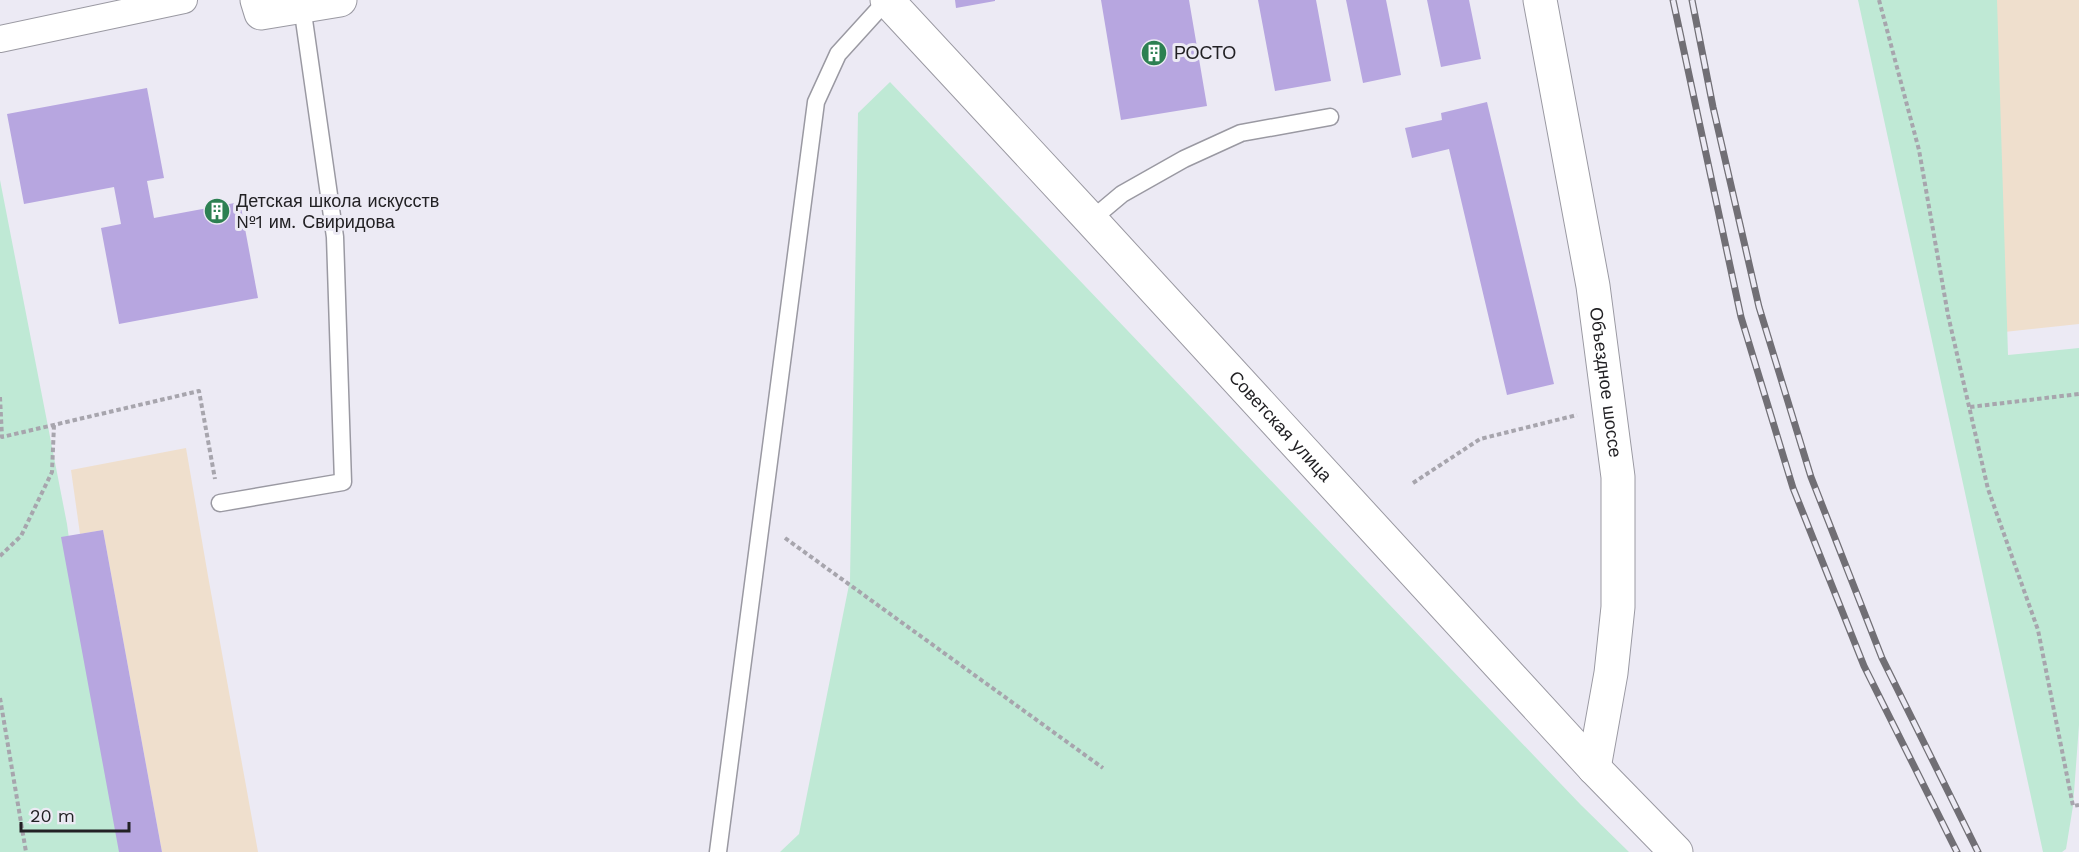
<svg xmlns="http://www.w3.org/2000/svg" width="2079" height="852" font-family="'Work Sans',sans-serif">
<rect width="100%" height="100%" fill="#eceaf4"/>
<path fill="#efdfcd" d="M1966 0H2079V324L1995 333Z
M186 448 208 576 258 852H162L103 530 80 534 71 470Z"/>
<path fill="#bfe9d5" d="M1858 0H1997L2008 355 2079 348V725L2073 806 2066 849 2062 852H2043Z
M890 82 1581 805 1629 852H780L799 834 850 580 858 113Z
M0 180 67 524 79 612 132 852H0Z"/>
<path fill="#b7a6e0" d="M955 0H995V1L956 8Z
M1101 0H1189L1207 106 1121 120Z
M1258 0H1316L1331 81 1275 91Z
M1346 0H1386L1401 75 1363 83Z
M1427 0H1469L1481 59 1441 67Z
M147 88 164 178 147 181 154 218 240 202 258 298 119 324 101 228 121 224 114 187 24 204 7 114Z
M1487 102 1554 384 1507 395 1449 149 1412 158 1405 128 1442 120 1441 113Z
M103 530 162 852H119L61 537Z"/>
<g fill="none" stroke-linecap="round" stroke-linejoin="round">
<defs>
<path id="service" d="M1091 220 1122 194 1184 159 1241 133 1330 117
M220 503 343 482 335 237 302 6
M718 852 816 102 838 54 887 0"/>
<path id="pedestrian" d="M0 39 184 0"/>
<path id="minor" d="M257 0 261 13 340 0"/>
<g id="primary">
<path id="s1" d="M887 0 1091 220 1594 768 1676 852"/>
<path id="s2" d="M1540 0 1593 286 1618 477V607L1611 673 1594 768"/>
</g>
</defs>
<use href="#service" stroke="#9a99a2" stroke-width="19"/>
<use href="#pedestrian" stroke="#9a99a2" stroke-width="28"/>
<use href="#minor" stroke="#9a99a2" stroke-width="35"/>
<use href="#primary" stroke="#9a99a2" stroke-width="35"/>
<path stroke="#a7a5ad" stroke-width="4" stroke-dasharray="4.5 3" stroke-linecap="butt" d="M1879 0 1919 150 1948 315 1988 489 2038 630 2073 806 2079 805
M0 397 2 437 199 391 215 479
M1970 407 2079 394
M1413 483 1480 439 1577 415
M785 538 1103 768
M0 556 21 536 52 472 54 425
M0 698 26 852"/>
<use href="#service" stroke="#fff" stroke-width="16"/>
<use href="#pedestrian" stroke="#fff" stroke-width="26"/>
<use href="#minor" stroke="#fff" stroke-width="33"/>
<use href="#primary" stroke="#fff" stroke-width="33"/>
<defs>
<path id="rail" d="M1673 0 1741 317 1793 488 1864 666 1957 852
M1692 0 1713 107 1759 307 1811 477 1882 658 1978 852"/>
</defs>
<use href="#rail" stroke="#716f75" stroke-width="7"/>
<use href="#rail" stroke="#eceaf4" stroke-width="4.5" stroke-dasharray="14" stroke-linecap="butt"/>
</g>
<defs>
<symbol id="building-disc" viewBox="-11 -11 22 22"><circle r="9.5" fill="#2d8052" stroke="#eceaf4"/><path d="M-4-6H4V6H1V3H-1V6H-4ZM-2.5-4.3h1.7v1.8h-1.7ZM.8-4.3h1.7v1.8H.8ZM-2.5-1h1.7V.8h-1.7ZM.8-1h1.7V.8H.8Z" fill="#fff"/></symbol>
</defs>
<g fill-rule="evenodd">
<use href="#building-disc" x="1139" y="38" width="30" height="30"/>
<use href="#building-disc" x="202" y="196" width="30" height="30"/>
</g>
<g text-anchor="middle" stroke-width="6" stroke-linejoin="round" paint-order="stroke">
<g font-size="18" fill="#222124" stroke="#eceaf4" text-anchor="start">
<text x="1174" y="59">РОСТО</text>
<text x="236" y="207">Детская школа искусств<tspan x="236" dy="21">№1 им. Свиридова</tspan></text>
</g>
<g font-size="18" fill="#222124" stroke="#eceaf4">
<text dy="6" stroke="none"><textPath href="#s2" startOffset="388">Объездное шоссе</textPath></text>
<text dy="6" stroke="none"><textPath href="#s1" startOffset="580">Советская улица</textPath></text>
</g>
</g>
<path d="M21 822v9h108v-9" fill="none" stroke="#222124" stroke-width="3"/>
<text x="30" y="822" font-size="18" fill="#222124" stroke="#eceaf4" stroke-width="4.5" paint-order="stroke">20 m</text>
</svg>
